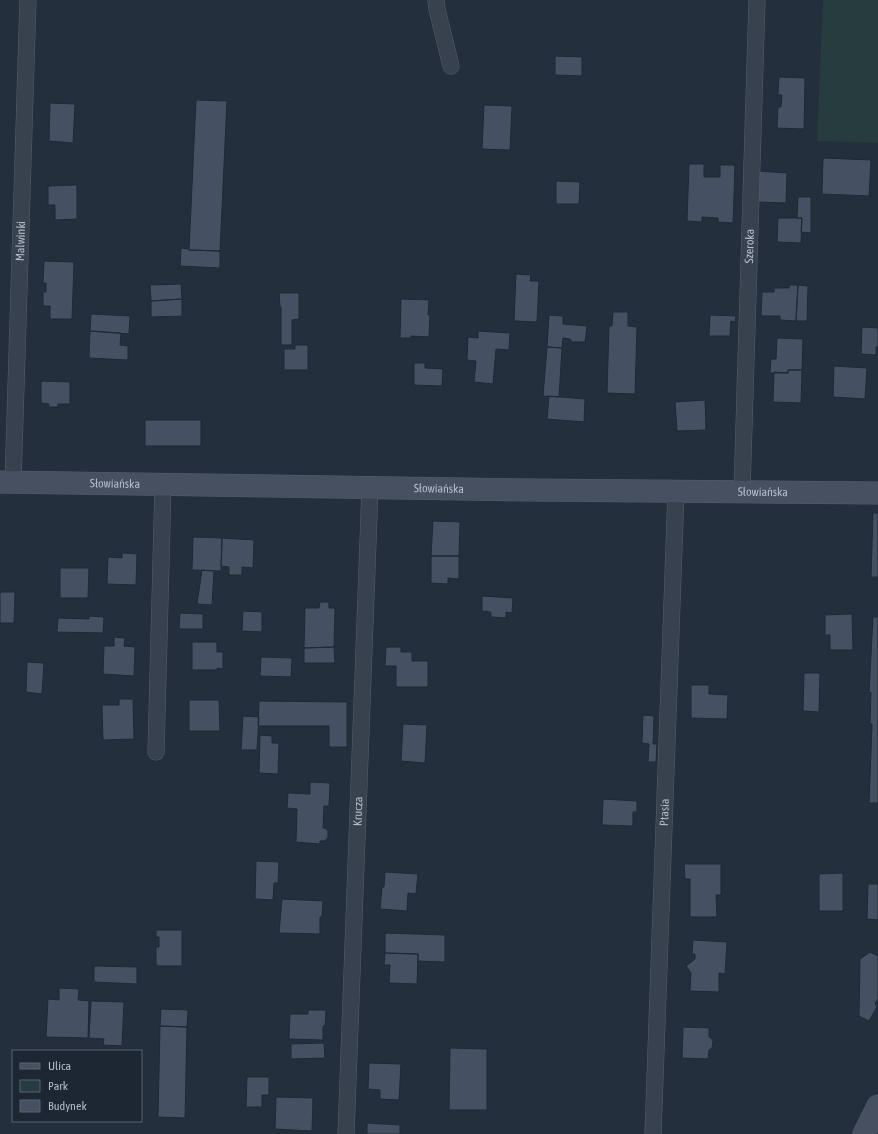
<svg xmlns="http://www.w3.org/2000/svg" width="878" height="1134" font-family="'Asap Condensed',sans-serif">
<rect width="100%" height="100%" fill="#242f3e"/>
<path fill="#263c3f" d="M823 0H878V143L817 141Z"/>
<path fill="#455162" stroke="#1f2835" d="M555 56 582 57V76L555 75Z
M779 77 805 78 804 129 777 128 778 107H781L782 95H778Z
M196 100 227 101 220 251 189 250Z
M50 103 75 104 73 143 49 141Z
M484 105 512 106 510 150 482 149Z
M823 158 871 160 869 196 822 194Z
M689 164H704V177H720V165H735L733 223 718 222V218L702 217V222L687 221Z
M758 171 787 173 786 203 757 202Z
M556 181 580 182 579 204H556Z
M77 185V219L55 220V205H48V186Z
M798 197H811V233L801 232 802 218H797Z
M778 218H802L801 243 777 242Z
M181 248 189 249V250L220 251V268L180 266Z
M44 261 74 262 72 319H50V306H43V292H46V283H43Z
M516 274 531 275 530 281H539L537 322 514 321Z
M181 284 182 299 151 301 150 285Z
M789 285H798L796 321 780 320V316H761L762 292H774V288H789Z
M798 285 808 286 807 321H796Z
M279 293H299V319L292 320V345H281V307H280Z
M182 299V316L151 317V301Z
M401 299 429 300 428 315H430L429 337 411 336V338H400Z
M613 312H628V326L637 327 635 394 607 393 609 326H612Z
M91 314 130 316 129 334 90 331Z
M549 315 563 316V324L587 326 585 342H572L570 339 563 338 562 348 547 347Z
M710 315 736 316 735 322 731 321 730 336H709Z
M862 327 878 328V347H876V355L861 354Z
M90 331 121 333 120 345 128 346V360L89 358Z
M478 331 510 333 509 350 496 349 493 384 474 382 476 361 467 360 468 337 478 338Z
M777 338 803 339 802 370H788V373H770L771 359H776Z
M295 345H308V370H284V349H295Z
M547 347 562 348 559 397 543 396Z
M414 363H425V368L443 369 442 386 414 385Z
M834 366 867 368 865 399 833 397Z
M788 370H802L801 403 773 402 774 372 788 373Z
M41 381 70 382V404H58V407H48L49 404 41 403Z
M549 396 585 399 584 422 547 419Z
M705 400 706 430 677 431 675 402Z
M145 420H201V446H145Z
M873 513H878V577H871Z
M433 521 460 522 459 556H431Z
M193 537 222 538 221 571 192 570Z
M222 538 254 540 253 568 242 567V575H229V567L221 566Z
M122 553 137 554 136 585 107 584 108 557 122 558Z
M431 556H459V579L448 578V584L431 583Z
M60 568H89L88 598H60Z
M202 570 214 571 212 605 197 604Z
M0 592H15L14 623H0Z
M482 596 513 598 512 613 506 612V618L491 617V612L482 611Z
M320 602H329V608H335L334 647 304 648 305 608H319Z
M243 611 262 612V632L242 631Z
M180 613 203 614V629H179Z
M852 614 853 650H830V635H825V615Z
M89 616 104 617 103 633 57 632 58 618 89 619Z
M873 617H878V803H869L872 724H870L871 692 869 693Z
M114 637 125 638 124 646 135 647 134 676 103 674 104 646H114Z
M192 642H217V652H223V669L217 668V670H192Z
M334 647 335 663H304V648Z
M386 647H401V652H412V661H428V687H396V666H385Z
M261 657 292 658 291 677 260 676Z
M27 662 44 663 42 694 26 692Z
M804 673H820L819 712 803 711Z
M691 685H709V694L728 695 727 719 691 718Z
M119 699H133L134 739 103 740 102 705H119Z
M189 700H219L220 731H189Z
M259 701 347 702V747H329V726H258Z
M643 715 654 716 653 744H657L656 762H648L649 744 642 743Z
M243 716 259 717 257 750H241Z
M403 724 427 725 425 763 401 761Z
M260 735 272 736V743H279L278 774 259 773Z
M310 782 330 783 329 806H324L323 828H325L328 831V838L324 841H320V844L296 842 297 809 287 808 288 793 310 794Z
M603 799 637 801V812H633V826L602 825Z
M256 861 279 862 278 883H274L273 900 255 899Z
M684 864H721V895H716L717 917H690V879H685Z
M385 872 418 874 416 894 408 893 407 911 380 909 382 887H384Z
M843 873V911H819V874Z
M868 884H878V920L867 919Z
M282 899 323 901 322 917H320V934L279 933Z
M156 930H182V966H158L156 964V947H159V937H156Z
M385 933 445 935V962L418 961V954L385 953Z
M693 940 727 942 725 974 719 973V992L690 991 691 973 686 966 695 959V954H692Z
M870 952 878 956V999L875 1003 877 1007 869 1021 859 1016 860 959Z
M385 953 418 954 417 984 389 983 390 965H384Z
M94 966 137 967V984L94 982Z
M59 988 79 989 78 1000 89 1001 88 1038 46 1037 48 999 59 1000Z
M91 1001 124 1002 122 1046 103 1045 104 1039 89 1038Z
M161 1009 188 1010 187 1027 160 1026Z
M308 1010H326L325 1026H323V1040L289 1039 290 1014H308Z
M160 1026 187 1027 185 1118 158 1117Z
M683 1027 709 1028V1037L713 1040 712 1048 709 1050 708 1059 682 1058Z
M324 1043 325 1058 291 1059V1044Z
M450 1048 487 1049V1110H449Z
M369 1063 401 1064 399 1100 380 1099V1090L368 1089Z
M247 1077H269V1095H262V1107H246Z
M276 1097 313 1098 312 1131 275 1129Z
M367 1123 400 1125V1134H367Z"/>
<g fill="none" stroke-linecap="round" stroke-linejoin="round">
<defs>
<g id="street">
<path d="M436 0 437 9 451 66"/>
<path id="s1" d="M13 483 28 0"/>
<path id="s2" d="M742 491 757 0"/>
<path d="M156 752 163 485"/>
<path id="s3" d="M346 1134 370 488"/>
<path id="s4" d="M653 1134 676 491"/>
</g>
<g id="secondary">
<path id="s5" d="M0 482 531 490 878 493"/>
<path d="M864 1134 878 1106"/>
</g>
</defs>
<use href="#street" stroke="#565f6c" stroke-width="17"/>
<use href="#secondary" stroke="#565f6c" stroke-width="23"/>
<use href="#street" stroke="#38414e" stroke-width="16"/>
<use href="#secondary" stroke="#465061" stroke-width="22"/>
</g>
<g text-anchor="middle" stroke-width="3" stroke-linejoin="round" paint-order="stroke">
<g font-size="12" fill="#b4bcc9" stroke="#1d2633">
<text dy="4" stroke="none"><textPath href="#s1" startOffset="242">Malwinki</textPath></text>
<text dy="4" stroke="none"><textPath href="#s2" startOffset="245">Szeroka</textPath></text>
<text dy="4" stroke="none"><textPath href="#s5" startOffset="115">Słowiańska</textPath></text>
<text dy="4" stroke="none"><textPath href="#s5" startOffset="439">Słowiańska</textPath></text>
<text dy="4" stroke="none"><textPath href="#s5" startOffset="763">Słowiańska</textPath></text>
<text dy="4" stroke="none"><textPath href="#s3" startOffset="323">Krucza</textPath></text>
<text dy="4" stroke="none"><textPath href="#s4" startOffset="322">Ptasia</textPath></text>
</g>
</g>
<rect x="12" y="1050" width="130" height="72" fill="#1d2633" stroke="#59626f"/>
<rect x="20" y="1063" width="20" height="6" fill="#465061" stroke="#59626f"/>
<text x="48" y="1070" font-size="12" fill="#b4bcc9">Ulica</text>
<rect x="20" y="1080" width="20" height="12" fill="#263c3f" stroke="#59626f"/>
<text x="48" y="1090" font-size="12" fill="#b4bcc9">Park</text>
<rect x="20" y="1100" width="20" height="12" fill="#455162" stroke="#59626f"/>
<text x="48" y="1110" font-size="12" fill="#b4bcc9">Budynek</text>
</svg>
